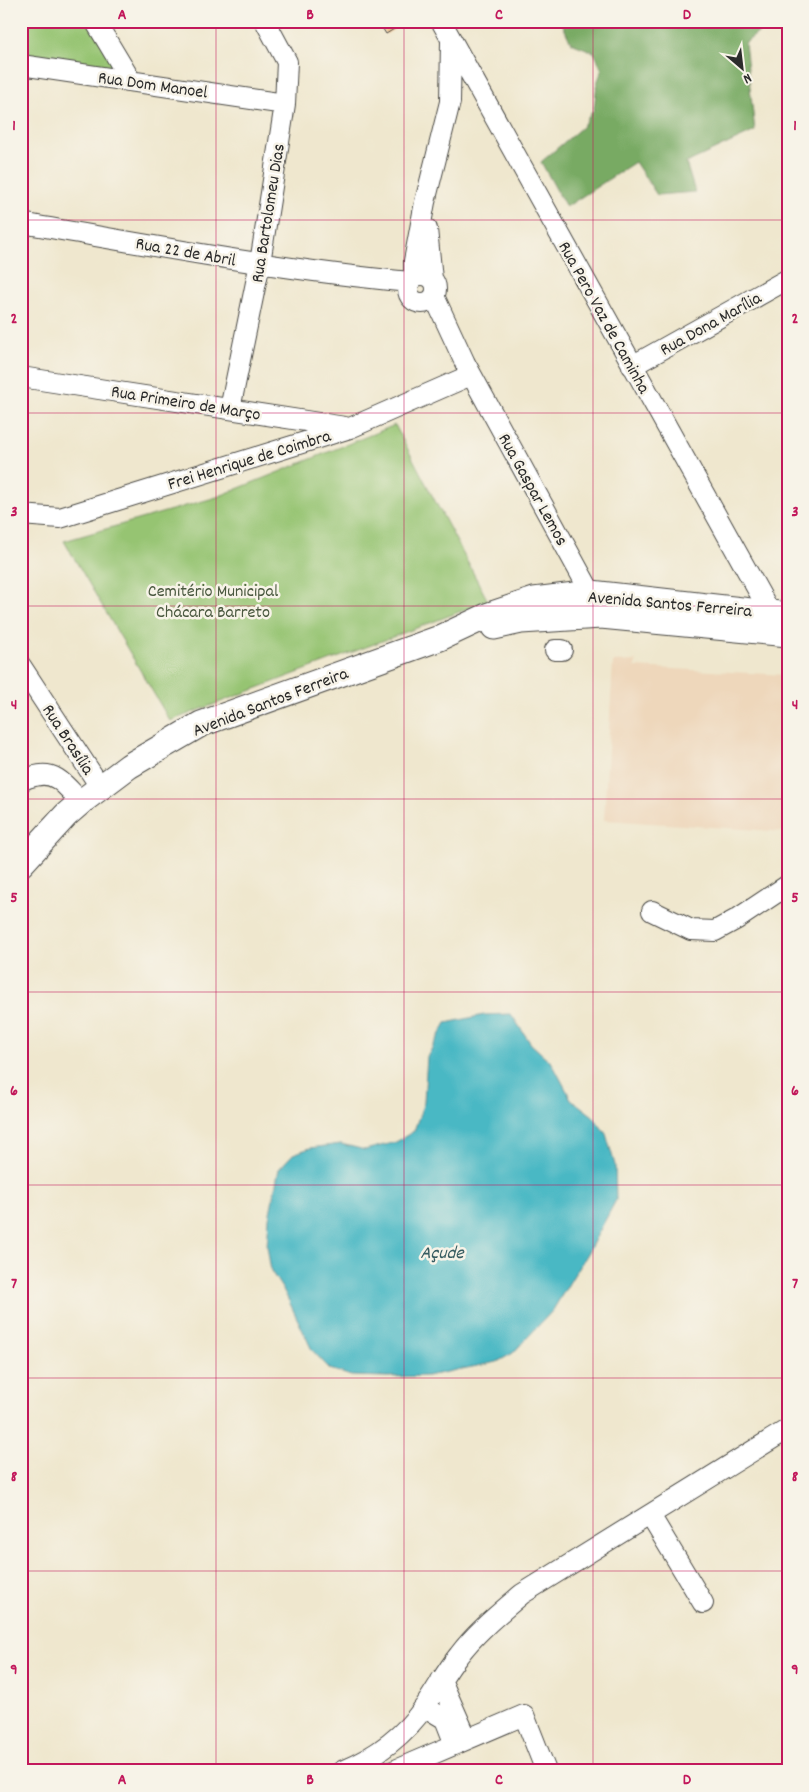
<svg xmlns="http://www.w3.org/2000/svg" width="809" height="1792" font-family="Dekko,sans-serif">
<rect width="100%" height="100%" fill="#f7f3e8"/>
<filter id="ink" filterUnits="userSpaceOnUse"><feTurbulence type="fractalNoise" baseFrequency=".02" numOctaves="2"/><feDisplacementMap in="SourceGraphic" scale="10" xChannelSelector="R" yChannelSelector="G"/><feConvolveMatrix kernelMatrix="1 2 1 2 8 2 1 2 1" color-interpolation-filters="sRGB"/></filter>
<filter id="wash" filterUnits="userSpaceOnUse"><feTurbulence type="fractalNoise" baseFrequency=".0096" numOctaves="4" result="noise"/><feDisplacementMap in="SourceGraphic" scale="20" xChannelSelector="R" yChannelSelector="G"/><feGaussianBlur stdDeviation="1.12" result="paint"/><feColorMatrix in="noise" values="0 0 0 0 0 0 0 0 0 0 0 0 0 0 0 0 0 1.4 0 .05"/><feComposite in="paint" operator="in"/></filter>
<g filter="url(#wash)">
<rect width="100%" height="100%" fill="#efe7ce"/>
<path fill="#eed7bb" d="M636 661 635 667 788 675V832L604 820 613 662Z"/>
<path fill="#96c472" stroke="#60784e" d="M21 21H88L119 72 21 57Z
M395 425 488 601 170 721 64 541 217 497Z"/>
<path fill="#78aa64" stroke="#526a48" d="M561 21H773L745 43 755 131 686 163 695 192 657 195 635 162 566 207 541 162 582 127 594 109 597 83 602 70 594 52 571 43Z"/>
<path fill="#4ab8c4" stroke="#3a7278" d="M511 1014 531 1044 552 1063 571 1099 593 1116 606 1134 615 1165 616 1200 592 1245 553 1310 513 1353 497 1362 427 1376 388 1377 351 1376 330 1369 312 1350 285 1293 271 1271 267 1246 269 1218 279 1169 293 1154 310 1148 341 1144 365 1150 396 1142 414 1131 424 1102 427 1057 446 1023 484 1015Z"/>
<g id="blocks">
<path fill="#f1b777" d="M378 21H407L386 34Z"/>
</g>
</g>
<g filter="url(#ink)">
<use href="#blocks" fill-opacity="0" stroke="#484743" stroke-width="1"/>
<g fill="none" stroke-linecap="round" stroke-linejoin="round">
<defs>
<path id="minor" d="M95 21 131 81
M441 21 770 612
M21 65 285 104
M21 223C150 245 279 270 410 282
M427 229 432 279
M408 289a14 14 0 1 1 28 0a14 14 0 1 1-28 0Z
M414 277V261L425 202 450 102 451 41
M434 296 465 363 591 593 597 605
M632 366 788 279
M21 377 345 427
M230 409 260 263 285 104 287 62 265 21
M21 515 60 518 350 428 471 375
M555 650H562
M21 666 101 788
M21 782C25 778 30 777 35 776 57 770 67 788 81 802
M652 911 691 930 715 931 737 919 788 885
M650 1515 703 1603
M441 1680 467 1739
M425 1707 445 1719 454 1742
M342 1771C376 1757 404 1736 425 1706 437 1689 446 1671 459 1655 477 1631 500 1613 522 1594L788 1429
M393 1771 524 1715 546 1771"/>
<path id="major" d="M494 627 521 621 601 616 788 634
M21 864 66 815 81 802 129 766 201 724 440 638 489 615 534 600 591 593 788 615"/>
</defs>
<use href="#minor" stroke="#484743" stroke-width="22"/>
<use href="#major" stroke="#484743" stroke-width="27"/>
<use href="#minor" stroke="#fff" stroke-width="20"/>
<use href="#major" stroke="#fff" stroke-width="25"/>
</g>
</g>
<path fill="none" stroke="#c2185b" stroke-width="1" stroke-opacity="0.55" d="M216 21V1771M404 21V1771M593 21V1771M21 220H788M21 413H788M21 606H788M21 799H788M21 992H788M21 1185H788M21 1378H788M21 1571H788"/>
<g text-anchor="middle" stroke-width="5" stroke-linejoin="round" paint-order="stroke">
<g font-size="18" fill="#2b2b2b" stroke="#f7f3e8">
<text transform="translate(153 84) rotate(8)" y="6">Rua Dom Manoel</text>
<text transform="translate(267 213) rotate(-81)" y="6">Rua Bartolomeu Dias</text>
<text transform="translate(186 251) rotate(10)" y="6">Rua 22 de Abril</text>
<text transform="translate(605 317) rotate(61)" y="6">Rua Pero Vaz de Caminha</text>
<text transform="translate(710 323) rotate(-29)" y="6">Rua Dona Marília</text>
<text transform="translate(186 402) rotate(9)" y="6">Rua Primeiro de Março</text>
<text transform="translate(249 459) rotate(-17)" y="6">Frei Henrique de Coimbra</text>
<text transform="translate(534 489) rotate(61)" y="6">Rua Gaspar Lemos</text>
<text transform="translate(670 603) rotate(5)" y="6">Avenida Santos Ferreira</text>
<text transform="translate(270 701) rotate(-21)" y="6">Avenida Santos Ferreira</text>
<text transform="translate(69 739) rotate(57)" y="6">Rua Brasília</text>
</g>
<g font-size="18" fill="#4b5940" stroke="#f7f3e8">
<text x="213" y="596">Cemitério Municipal<tspan x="213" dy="21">Chácara Barreto</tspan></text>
</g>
<g font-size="19" font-style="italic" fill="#365c61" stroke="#f7f3e8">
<text x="442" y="1258">Açude</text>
</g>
</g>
<rect width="809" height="1792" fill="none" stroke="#f7f3e8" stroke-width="55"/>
<g transform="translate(742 68) rotate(152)" stroke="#f7f3e8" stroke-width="4" paint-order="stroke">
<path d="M0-4L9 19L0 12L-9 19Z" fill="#2b2b2b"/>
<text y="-8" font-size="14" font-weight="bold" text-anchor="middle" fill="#2b2b2b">N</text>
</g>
<rect x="28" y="28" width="754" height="1736" fill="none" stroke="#c2185b" stroke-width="2"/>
<g font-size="16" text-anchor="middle" font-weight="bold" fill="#c2185b">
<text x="122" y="19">A</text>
<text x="310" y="19">B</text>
<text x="499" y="19">C</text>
<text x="687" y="19">D</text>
<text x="14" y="130">1</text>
<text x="795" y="130">1</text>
<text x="14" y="323">2</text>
<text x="795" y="323">2</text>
<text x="14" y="516">3</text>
<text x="795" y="516">3</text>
<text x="14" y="709">4</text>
<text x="795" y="709">4</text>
<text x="14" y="902">5</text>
<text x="795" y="902">5</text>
<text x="14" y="1095">6</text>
<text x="795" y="1095">6</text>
<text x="14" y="1288">7</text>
<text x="795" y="1288">7</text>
<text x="14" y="1481">8</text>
<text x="795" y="1481">8</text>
<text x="14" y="1674">9</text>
<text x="795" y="1674">9</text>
<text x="122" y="1784">A</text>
<text x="310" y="1784">B</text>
<text x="499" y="1784">C</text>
<text x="687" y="1784">D</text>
</g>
</svg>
